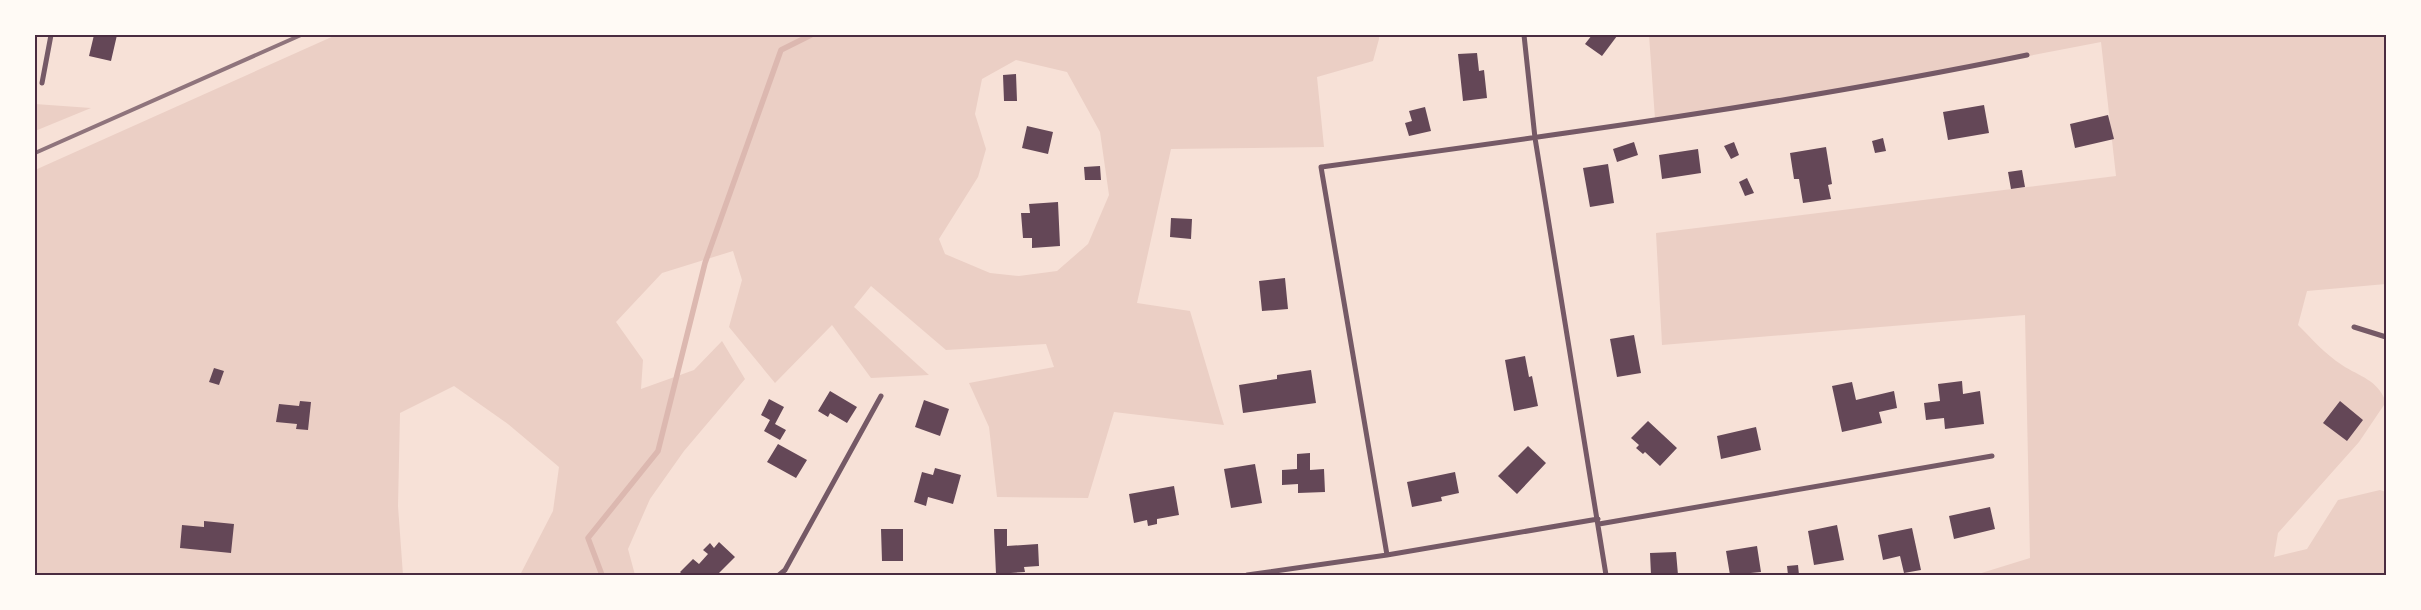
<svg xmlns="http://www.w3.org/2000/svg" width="2421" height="610" font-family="Lora,serif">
<rect width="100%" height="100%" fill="#f7e1d7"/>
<path fill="#ebcfc5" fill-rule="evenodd" d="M336 35H1379V39L1373 61 1317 77 1324 147 1171 149 1137 303 1190 311 1224 425 1114 412 1088 498 997 497 989 427 969 383 1054 367 1046 344 946 350 871 286 854 307 929 375 871 378 832 325 775 383 729 327 742 280 733 251 662 273 616 322 643 360 641 389 694 370 722 341 745 379 684 451 650 499 628 549 635 575H520L553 511 559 467 508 424 454 386 400 413 398 506 403 575H35V170ZM1016 60 1067 72 1100 132 1109 195 1088 244 1057 271 1019 276 990 273 945 254 939 239 978 177 986 149 975 114 982 79Z
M1649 35H2386V284L2307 291 2298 325C2312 339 2325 354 2342 365 2360 377 2377 379 2386 402L2359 442 2278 533 2274 557 2307 549 2338 500 2380 490 2386 492V575H1975L2030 558 2025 315 1662 345 1656 233 2116 176 2101 42 1910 79 1655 119Z
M35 104 91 108 35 131Z"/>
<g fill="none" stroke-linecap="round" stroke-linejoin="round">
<path stroke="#dcb8b0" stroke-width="5.5" d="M602 575 588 538 658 451 705 263 781 50 811 35"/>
</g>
<path fill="#644757" d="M94 35H117L111 61 89 56Z
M1592 35H1616L1617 36 1602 56 1585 44Z
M1477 53 1479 71 1484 70 1487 98 1463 101 1458 54Z
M1016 74 1017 101H1004L1003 75Z
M1984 105 1989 133 1948 140 1943 112Z
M1425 107 1431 131 1409 136 1405 123 1412 121 1409 111Z
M2108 115 2114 139 2075 148 2070 124Z
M1027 126 1053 132 1048 154 1022 148Z
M1883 138 1886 151 1875 153 1872 141Z
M1634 142 1638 155 1617 162 1613 149Z
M1734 142 1739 155 1731 159 1724 146Z
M1826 147 1832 184 1828 185 1831 199 1803 203 1799 179H1794L1790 153Z
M1698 149 1701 173 1662 179 1659 155Z
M1608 164 1614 203 1590 207 1583 168Z
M1100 166 1101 180H1085L1084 167Z
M2022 170 2025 187 2011 189 2008 172Z
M1747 178 1754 193 1745 196 1739 182Z
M1058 202 1060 246 1032 248V238H1023L1021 213H1030L1029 204Z
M1171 218 1192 219 1191 239 1170 237Z
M1285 278 1288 309 1262 311 1259 281Z
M1634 335 1641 373 1617 377 1610 339Z
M1525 356 1529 377 1532 376 1538 406 1514 411 1505 360Z
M214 368 224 371 219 385 209 382Z
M1311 370 1316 403 1243 413 1239 385 1277 379V375Z
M1962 381 1963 394 1980 391 1984 424 1945 429 1944 418 1926 420 1924 403 1940 401 1938 384Z
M1852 382 1856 400 1894 391 1897 408 1879 412 1882 423 1842 432 1832 386Z
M830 391 857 407 847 423 830 413 828 417 818 411Z
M769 399 784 407 775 424 786 430 780 440 764 431 770 420 761 415Z
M924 400 949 409 940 436 915 427Z
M300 401 311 402 308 430 296 429 297 424 276 422 279 404 299 406Z
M2340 401 2363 420 2347 441 2323 423Z
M1648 421 1677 448 1660 466 1645 452 1643 454 1636 448 1639 445 1631 438Z
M1756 427 1761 450 1721 459 1717 436Z
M778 444 807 460 796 478 767 462Z
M1528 446 1546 463 1517 494 1498 476Z
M1310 453V470L1324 469 1325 492 1298 493V484L1282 485V470L1297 469V454Z
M1255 464 1262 503 1231 508 1224 469Z
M935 468 961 475 953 504 928 497 926 506 914 502 922 472 933 475Z
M1455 472 1459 493 1441 497 1442 501 1412 507 1407 482Z
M1174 486 1179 515 1157 519V524L1148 526 1147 520 1134 523 1129 494Z
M1990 507 1995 529 1954 539 1949 516Z
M204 521 234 524 231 553 180 548 182 525 204 527Z
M1837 525 1844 560 1814 565 1808 531Z
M1912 528 1921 570 1904 573 1900 556 1883 560 1878 535Z
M881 529H903V561H882Z
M994 529H1007V546L1038 544 1039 566 1024 567 1025 572 996 574Z
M719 542 735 557 717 575H683L680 572 693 559 699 564 708 554 703 550 710 543 714 548Z
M1757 546 1761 572 1730 575 1726 551Z
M1676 552 1678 575H1651L1650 553Z
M1798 565 1799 575H1788L1787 566Z"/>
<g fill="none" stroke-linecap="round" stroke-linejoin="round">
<path stroke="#755966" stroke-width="5" d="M1524 35 1535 138 1606 575
M42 83 51 35
M2354 327 2386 337
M1599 524 1992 456
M1387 555 1321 167C1557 135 1794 103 2027 55
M779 575 785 570 881 396
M1247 575 1387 555 1598 519"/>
<path stroke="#8f747c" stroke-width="4" d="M35 153 301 35"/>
</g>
<rect width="2421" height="610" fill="none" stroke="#fffaf5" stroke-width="72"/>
<rect x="36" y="36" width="2349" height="538" fill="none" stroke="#4a2c40" stroke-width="2"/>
</svg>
